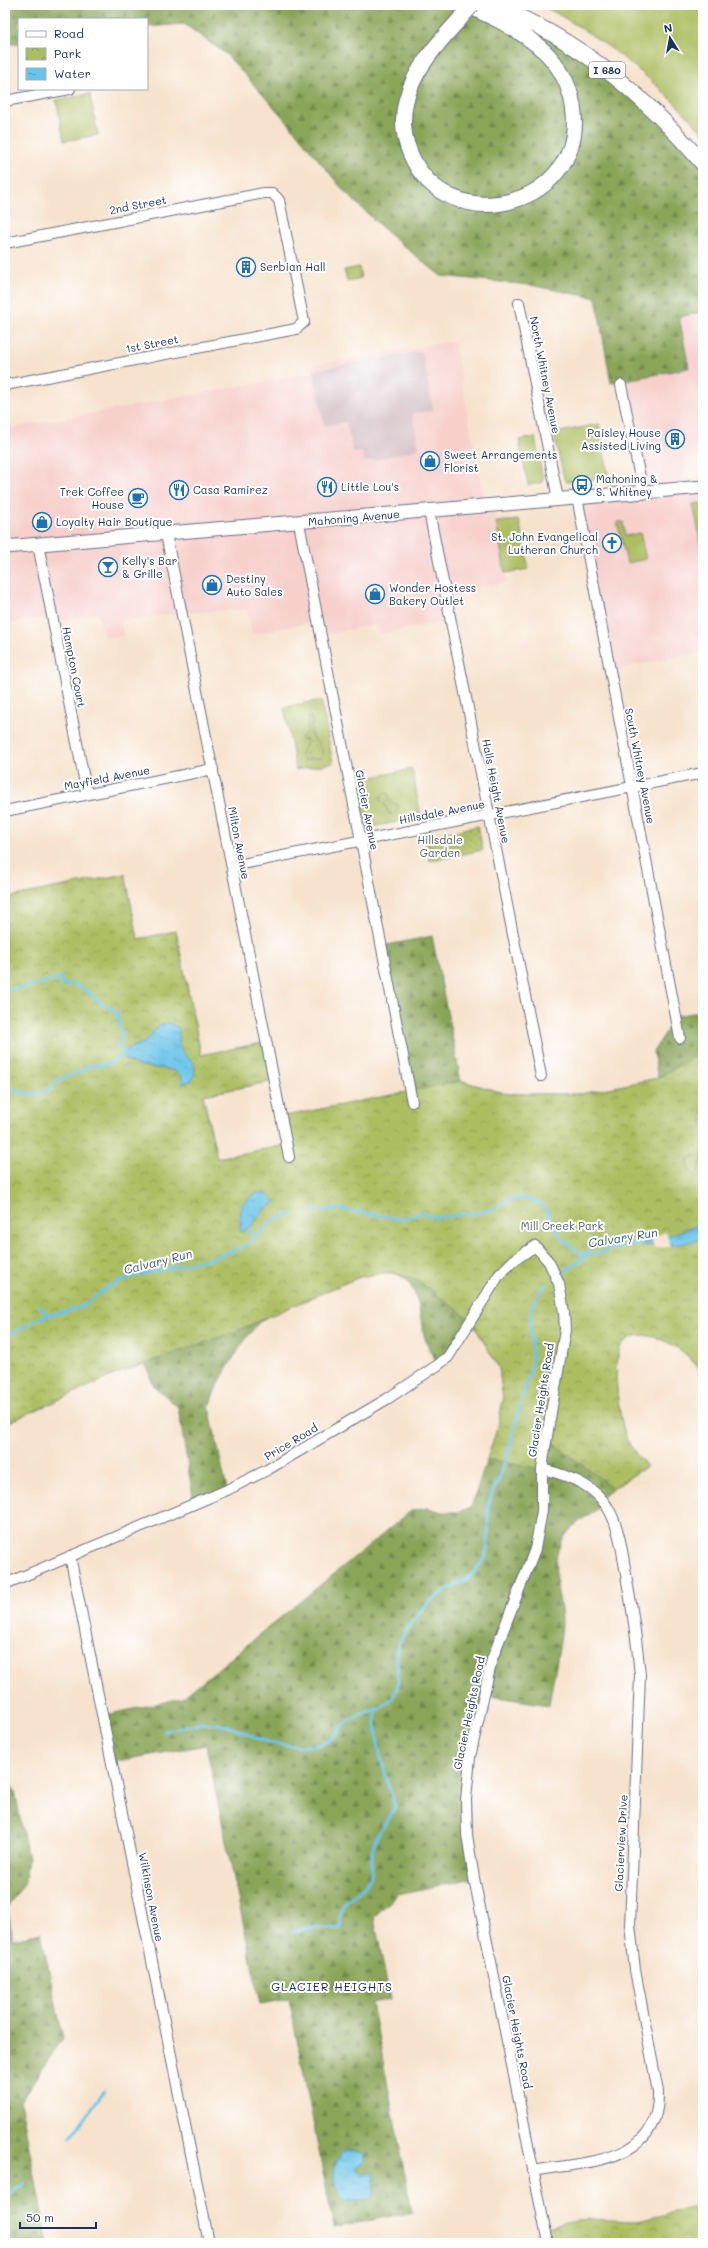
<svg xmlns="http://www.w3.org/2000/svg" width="708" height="2248" font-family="Mali,sans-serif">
<defs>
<pattern id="forest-firs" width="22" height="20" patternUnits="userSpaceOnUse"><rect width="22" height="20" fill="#8aa558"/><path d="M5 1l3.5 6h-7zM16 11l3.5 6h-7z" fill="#70874c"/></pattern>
<pattern id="park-crowns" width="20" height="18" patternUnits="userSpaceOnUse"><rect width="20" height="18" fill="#adbe62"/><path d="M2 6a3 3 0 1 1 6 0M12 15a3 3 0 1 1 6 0" fill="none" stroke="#8c9b54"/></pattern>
<pattern id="garden-dots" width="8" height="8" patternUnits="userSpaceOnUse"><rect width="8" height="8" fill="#adbe62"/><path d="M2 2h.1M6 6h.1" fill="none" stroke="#8c9b54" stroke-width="1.8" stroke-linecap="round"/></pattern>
<pattern id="water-ripples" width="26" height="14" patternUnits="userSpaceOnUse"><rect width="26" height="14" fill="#6ac4e8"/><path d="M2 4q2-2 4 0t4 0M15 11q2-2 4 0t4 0" fill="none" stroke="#56a0bf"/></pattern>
</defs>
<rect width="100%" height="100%" fill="#fff"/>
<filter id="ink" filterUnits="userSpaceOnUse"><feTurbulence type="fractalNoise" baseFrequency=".025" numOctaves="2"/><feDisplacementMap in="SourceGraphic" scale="8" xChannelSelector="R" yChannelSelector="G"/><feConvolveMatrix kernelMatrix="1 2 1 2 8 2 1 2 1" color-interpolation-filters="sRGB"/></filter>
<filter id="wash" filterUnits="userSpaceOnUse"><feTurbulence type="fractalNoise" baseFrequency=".012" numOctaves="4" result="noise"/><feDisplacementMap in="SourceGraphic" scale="16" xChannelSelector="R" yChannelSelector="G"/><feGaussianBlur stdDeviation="0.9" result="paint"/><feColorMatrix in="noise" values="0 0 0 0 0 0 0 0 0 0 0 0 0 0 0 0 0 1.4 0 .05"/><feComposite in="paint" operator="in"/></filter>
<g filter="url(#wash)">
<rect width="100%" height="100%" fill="#f7e3cd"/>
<path fill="#f7d0cc" d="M703 312V652L610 670 577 498 643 492 620 381 679 317Z
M454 341 485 506 493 505 507 582 445 594 450 621 380 634 378 624 321 635 318 621 252 634 247 609 182 613 121 621 123 636 103 637 98 613 53 622 52 616 5 624V429L314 373 313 365Z"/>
<path fill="#d2bec3" d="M422 351 433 411 412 413 419 449 365 462 362 452 353 453 346 422 324 426 314 370Z"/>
<path fill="#adbe62" stroke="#647660" d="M541 5H703V133C656 80 604 38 541 5Z
M90 94 98 135 64 141 56 100Z
M599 424 608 474 605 478 567 482 564 479 554 433Z
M535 437 543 480 541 483 528 485 519 440Z
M703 503V553L693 504Z
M519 520 529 569 505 573 496 522Z
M617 522H623L625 536 640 533 646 559 627 563Z
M321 700 333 763 296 770 284 707Z
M412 769 421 817 367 828 357 780Z"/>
<path fill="url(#forest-firs)" stroke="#526a5b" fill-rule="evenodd" d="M5 5H490L600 65 703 164V312L679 317 689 368 611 383 596 298 530 285 441 276 390 235 344 191 290 125 226 54 184 24 147 27V19H19V43L5 45Z
M125 874 138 939 176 931 201 1055 267 1042 274 1081 203 1095 217 1158 287 1145 281 1117 410 1092 382 946 432 936 461 1081 508 1094H581L658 1078 653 1052 676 1016 703 1011V1127L693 1301 703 1379C698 1354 645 1321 624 1342 609 1356 619 1422 627 1439 632 1450 639 1458 647 1466L600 1497 606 1504C571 1525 550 1539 557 1585 558 1597 563 1612 562 1624 560 1651 553 1678 549 1705L483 1695 467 1782 474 1878 398 1894 374 1917 390 1999 372 2003 412 2212 334 2228 289 1999 260 2004 206 1745 112 1762 102 1716 182 1698 411 1511 428 1508 443 1512H458L471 1507 498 1426 503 1398 499 1368 471 1320 438 1365C434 1357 429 1349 426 1341 418 1319 422 1288 399 1275 389 1270 371 1275 360 1277 351 1280 264 1317 260 1321 243 1340 216 1383 209 1407L227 1490 194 1503 178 1407 154 1386 145 1364 116 1374 5 1424V898ZM345 2151 357 2152 365 2155 357 2170 362 2174 370 2172C377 2177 374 2191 372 2198L366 2201H350Z
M5 1775 15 1791 28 1859 25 1882 7 1908 13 1939 41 1933 63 2038 20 2101 48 2243H5Z"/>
<path fill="url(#park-crowns)" stroke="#647660" d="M359 267 361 278 347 281 344 270Z
M125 874 138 939 176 931 201 1055 267 1042 274 1081 203 1095 217 1158 287 1145 281 1117 461 1081 508 1094H581L658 1078 703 1051V1379C698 1354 645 1321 624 1342 609 1356 619 1422 627 1439 632 1450 639 1458 647 1466L613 1488 547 1438 542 1469 487 1459 498 1426 503 1398 499 1368 471 1320 416 1279 390 1272 359 1277 236 1331 116 1374 5 1424V898Z
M703 2202V2243H548L545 2227 586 2219 637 2221 691 2208Z"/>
<path fill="url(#garden-dots)" stroke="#647660" d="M308 717H311L312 719 311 736C317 743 324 748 322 758L304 760 300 754 307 743 306 739 302 740 301 737 307 732Z
M385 792 389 794V802L398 805 397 814H389L385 805 380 801V796Z
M478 826 483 850 430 861 425 837Z
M695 1156 703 1158V1162H701L698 1171 703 1173 702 1178 695 1177 688 1168V1159Z"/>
<path fill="url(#water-ripples)" stroke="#427aa3" d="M168 1023 178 1027C181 1034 178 1039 180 1046 185 1063 200 1055 193 1080L183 1084C182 1081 182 1077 180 1075 173 1064 137 1073 122 1056 126 1046 138 1047 146 1041 156 1032 152 1026 168 1023Z
M255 1193 268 1194 276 1202 264 1210 253 1224 242 1232 240 1231 241 1206Z
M703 1224V1238C683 1246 661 1246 639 1245Z
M345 2151 357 2152 365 2155V2162L357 2166V2170L362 2174 370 2172 373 2174 375 2190 370 2200 346 2201C331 2190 330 2163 345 2151Z"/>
<path fill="#f7e3cd" d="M666 1232 670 1247 654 1248 652 1237Z"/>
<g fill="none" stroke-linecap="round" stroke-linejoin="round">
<path stroke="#6ac4e8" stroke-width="3" d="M5 991 49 982 61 978 62 986 73 984 83 988 104 1005 117 1012 122 1037 118 1047 124 1052
M5 1087 28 1094 41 1093 49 1089 62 1078 80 1072 87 1067 110 1063 122 1056
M311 1211 339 1209 401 1219 421 1213 436 1218 482 1212 498 1207 509 1200 519 1198 531 1200 542 1204 561 1237 579 1253 598 1254 611 1249 642 1244
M248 1229 254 1238
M560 1275 588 1255
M40 1306 47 1315
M5 1338 39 1318 82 1307 110 1286 132 1277 221 1256 238 1249 249 1243 275 1219 293 1214
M165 1731C184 1726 203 1721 222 1725 236 1727 249 1736 262 1740 275 1745 309 1749 322 1744 334 1740 337 1731 346 1723 359 1710 388 1712 396 1691 402 1676 393 1660 398 1646 404 1630 425 1604 438 1595 457 1584 477 1577 486 1554 491 1538 486 1521 489 1504 491 1493 498 1482 502 1471 511 1446 516 1420 523 1395 525 1386 530 1377 531 1367 537 1331 518 1315 547 1283
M292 1933 309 1927 341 1929C336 1892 357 1903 369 1880 375 1869 370 1857 373 1847 377 1831 388 1821 395 1807 386 1776 374 1743 376 1711
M71 2137 104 2091
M5 2196 25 2184"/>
</g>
</g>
<g filter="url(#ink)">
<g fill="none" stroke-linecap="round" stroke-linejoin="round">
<defs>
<path id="minor" d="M5 101 70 89
M5 243 264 193H272L279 200 304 322 296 329 5 385
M519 303 558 499
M621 385 643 492
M577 497 680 1038
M429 511 541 1076
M299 523 412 1102
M166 534 289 1157
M38 544 87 794
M5 811 213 769
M232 866 703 773
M70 1556 209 2243
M5 1584 227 1490 267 1470 387 1399 438 1365 448 1357 499 1275 513 1261 535 1246 549 1262 559 1284 564 1312 565 1330 545 1448 542 1469V1511L535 1549 492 1659 470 1757 466 1800 467 1835 474 1878 548 2243
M533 2171C586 2161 660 2164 658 2092L635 1970 630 1925 640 1675C637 1643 633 1612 627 1581 617 1516 613 1486 542 1469"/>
<path id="major" d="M5 547 703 487"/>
<path id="highway" d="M490 5C574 35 646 97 703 164
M459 20C425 57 388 100 410 153 448 244 590 205 573 106 570 85 559 65 544 51 521 30 493 17 466 5"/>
</defs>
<use href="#minor" stroke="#686e85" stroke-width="12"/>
<use href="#major" stroke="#686e85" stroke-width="15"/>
<use href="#highway" stroke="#686e85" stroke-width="17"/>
<use href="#minor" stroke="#fff" stroke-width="10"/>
<use href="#major" stroke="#fff" stroke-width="13"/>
<use href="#highway" stroke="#fff" stroke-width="15"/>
<defs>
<path id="highway-bridge" d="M459 20 472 5"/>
</defs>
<use href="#highway-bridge" stroke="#686e85" stroke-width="17" stroke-linecap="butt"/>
<use href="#highway-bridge" stroke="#fff" stroke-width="15"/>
</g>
</g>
<defs>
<symbol id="building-ring" viewBox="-11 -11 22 22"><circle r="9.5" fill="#fff" stroke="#1f6fb2" stroke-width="1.5"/><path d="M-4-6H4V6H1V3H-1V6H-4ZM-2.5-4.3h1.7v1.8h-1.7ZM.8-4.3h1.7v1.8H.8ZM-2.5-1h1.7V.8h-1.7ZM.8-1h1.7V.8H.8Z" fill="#1f6fb2"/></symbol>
<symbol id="shop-ring" viewBox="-11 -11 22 22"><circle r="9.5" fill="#fff" stroke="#1f6fb2" stroke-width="1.5"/><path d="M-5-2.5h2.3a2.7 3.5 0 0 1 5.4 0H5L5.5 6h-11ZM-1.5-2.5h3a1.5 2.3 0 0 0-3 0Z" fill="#1f6fb2"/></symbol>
<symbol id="bus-ring" viewBox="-11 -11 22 22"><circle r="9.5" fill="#fff" stroke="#1f6fb2" stroke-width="1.5"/><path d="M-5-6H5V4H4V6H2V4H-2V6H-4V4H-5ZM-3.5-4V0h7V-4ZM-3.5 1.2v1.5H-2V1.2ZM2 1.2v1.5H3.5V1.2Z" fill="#1f6fb2"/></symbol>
<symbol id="restaurant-ring" viewBox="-11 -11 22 22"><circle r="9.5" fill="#fff" stroke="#1f6fb2" stroke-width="1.5"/><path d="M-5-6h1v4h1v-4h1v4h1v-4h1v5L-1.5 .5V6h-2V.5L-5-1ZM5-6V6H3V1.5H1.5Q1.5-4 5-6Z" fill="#1f6fb2"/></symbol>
<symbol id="cafe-ring" viewBox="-11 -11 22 22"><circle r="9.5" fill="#fff" stroke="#1f6fb2" stroke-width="1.5"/><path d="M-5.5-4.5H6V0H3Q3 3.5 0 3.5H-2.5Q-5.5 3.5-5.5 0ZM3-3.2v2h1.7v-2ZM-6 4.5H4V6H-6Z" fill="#1f6fb2"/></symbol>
<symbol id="church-ring" viewBox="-11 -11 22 22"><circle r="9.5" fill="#fff" stroke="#1f6fb2" stroke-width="1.5"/><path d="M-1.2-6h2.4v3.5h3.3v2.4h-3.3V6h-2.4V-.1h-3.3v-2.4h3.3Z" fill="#1f6fb2"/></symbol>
<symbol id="bar-ring" viewBox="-11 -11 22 22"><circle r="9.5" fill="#fff" stroke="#1f6fb2" stroke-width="1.5"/><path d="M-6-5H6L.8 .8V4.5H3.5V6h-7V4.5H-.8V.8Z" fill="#1f6fb2"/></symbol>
</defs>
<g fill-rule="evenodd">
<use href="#building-ring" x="235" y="256" width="22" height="22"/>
<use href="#building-ring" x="664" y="428" width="22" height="22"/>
<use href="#shop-ring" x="419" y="450" width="22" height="22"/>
<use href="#bus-ring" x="571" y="474" width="22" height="22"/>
<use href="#restaurant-ring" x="316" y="476" width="22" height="22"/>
<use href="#restaurant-ring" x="168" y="479" width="22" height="22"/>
<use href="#cafe-ring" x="127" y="487" width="22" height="22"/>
<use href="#shop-ring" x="31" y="511" width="22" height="22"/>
<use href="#church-ring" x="601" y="532" width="22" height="22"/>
<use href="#bar-ring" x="97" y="556" width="22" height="22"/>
<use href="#shop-ring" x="201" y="574" width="22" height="22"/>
<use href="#shop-ring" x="364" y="583" width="22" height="22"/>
</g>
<g text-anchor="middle" stroke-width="4" stroke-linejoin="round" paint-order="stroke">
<rect fill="#fff" stroke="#5f6d8e" stroke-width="1" x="589" y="62" width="36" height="16" rx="3"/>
<g font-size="10" font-weight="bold" fill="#1b2f5e">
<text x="607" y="74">I 680</text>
</g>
<g font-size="11" fill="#1b2f5e" stroke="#fff">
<text transform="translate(138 205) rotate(-11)" y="4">2nd Street</text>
<text transform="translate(152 344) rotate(-11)" y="4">1st Street</text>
<text transform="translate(545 375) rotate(79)" y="4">North Whitney Avenue</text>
<text transform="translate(354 518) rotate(-5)" y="4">Mahoning Avenue</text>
<text transform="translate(74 667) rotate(79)" y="4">Hampton Court</text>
<text transform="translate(640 766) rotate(79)" y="4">South Whitney Avenue</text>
<text transform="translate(107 778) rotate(-11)" y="4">Mayfield Avenue</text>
<text transform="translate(496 791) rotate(79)" y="4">Halls Height Avenue</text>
<text transform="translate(367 810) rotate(79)" y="4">Glacier Avenue</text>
<text transform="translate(442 812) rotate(-11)" y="4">Hillsdale Avenue</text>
<text transform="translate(239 843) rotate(79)" y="4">Milton Avenue</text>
<text transform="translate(541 1400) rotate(-81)" y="4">Glacier Heights Road</text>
<text transform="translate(291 1442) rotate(-31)" y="4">Price Road</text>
<text transform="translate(469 1713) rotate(-78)" y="4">Glacier Heights Road</text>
<text transform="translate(621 1843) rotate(-87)" y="4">Glacierview Drive</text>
<text transform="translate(151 1897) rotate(79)" y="4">Wilkinson Avenue</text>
<text transform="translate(517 2032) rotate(79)" y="4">Glacier Heights Road</text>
</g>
<g font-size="11" fill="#1b2f5e" stroke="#fff" text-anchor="start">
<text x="260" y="271">Serbian Hall</text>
<text x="661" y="437" text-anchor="end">Paisley House<tspan x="661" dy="13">Assisted Living</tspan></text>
<text x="444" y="459">Sweet Arrangements<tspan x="444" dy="13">Florist</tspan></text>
<text x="596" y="483">Mahoning &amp;<tspan x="596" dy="13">S. Whitney</tspan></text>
<text x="341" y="491">Little Lou's</text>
<text x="193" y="494">Casa Ramirez</text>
<text x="124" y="496" text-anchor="end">Trek Coffee<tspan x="124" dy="13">House</tspan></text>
<text x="56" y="526">Loyalty Hair Boutique</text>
<text x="598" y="541" text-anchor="end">St. John Evangelical<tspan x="598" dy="13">Lutheran Church</tspan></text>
<text x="122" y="565">Kelly's Bar<tspan x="122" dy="13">&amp; Grille</tspan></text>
<text x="226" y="583">Destiny<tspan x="226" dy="13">Auto Sales</tspan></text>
<text x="389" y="592">Wonder Hostess<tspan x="389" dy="13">Bakery Outlet</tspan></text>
</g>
<g font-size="11" fill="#4e615f" stroke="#fff">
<text x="440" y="844">Hillsdale<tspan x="440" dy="13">Garden</tspan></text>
<text x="562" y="1230">Mill Creek Park</text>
</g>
<g font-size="12" font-style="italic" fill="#335c87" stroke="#fff">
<text transform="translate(623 1238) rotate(-9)" y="4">Calvary Run</text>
<text transform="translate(158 1262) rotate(-14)" y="4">Calvary Run</text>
</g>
<g font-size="12" letter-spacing="1" fill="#1b2f5e" stroke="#fff">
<text x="332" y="1991">GLACIER HEIGHTS</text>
</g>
</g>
<rect width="708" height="2248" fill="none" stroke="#fff" stroke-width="20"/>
<rect x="18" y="18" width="130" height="72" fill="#ffffff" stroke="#a4acbf"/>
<rect x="26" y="31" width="20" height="6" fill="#ffffff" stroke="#a4acbf"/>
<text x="54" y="38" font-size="12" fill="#1b2f5e">Road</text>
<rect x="26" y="48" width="20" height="12" fill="url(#park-crowns)" stroke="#a4acbf"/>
<text x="54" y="58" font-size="12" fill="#1b2f5e">Park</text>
<rect x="26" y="68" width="20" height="12" fill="url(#water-ripples)" stroke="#a4acbf"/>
<text x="54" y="78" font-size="12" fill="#1b2f5e">Water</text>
<g transform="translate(670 38) rotate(349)" stroke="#ffffff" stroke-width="3" paint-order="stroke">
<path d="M0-3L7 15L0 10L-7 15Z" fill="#1b2f5e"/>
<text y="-6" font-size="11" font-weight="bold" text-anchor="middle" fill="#1b2f5e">N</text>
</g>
<path d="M20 2222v6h76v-6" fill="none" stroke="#1b2f5e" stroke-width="2"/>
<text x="26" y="2222" font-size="12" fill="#1b2f5e" stroke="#ffffff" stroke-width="3" paint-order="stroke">50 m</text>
</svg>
